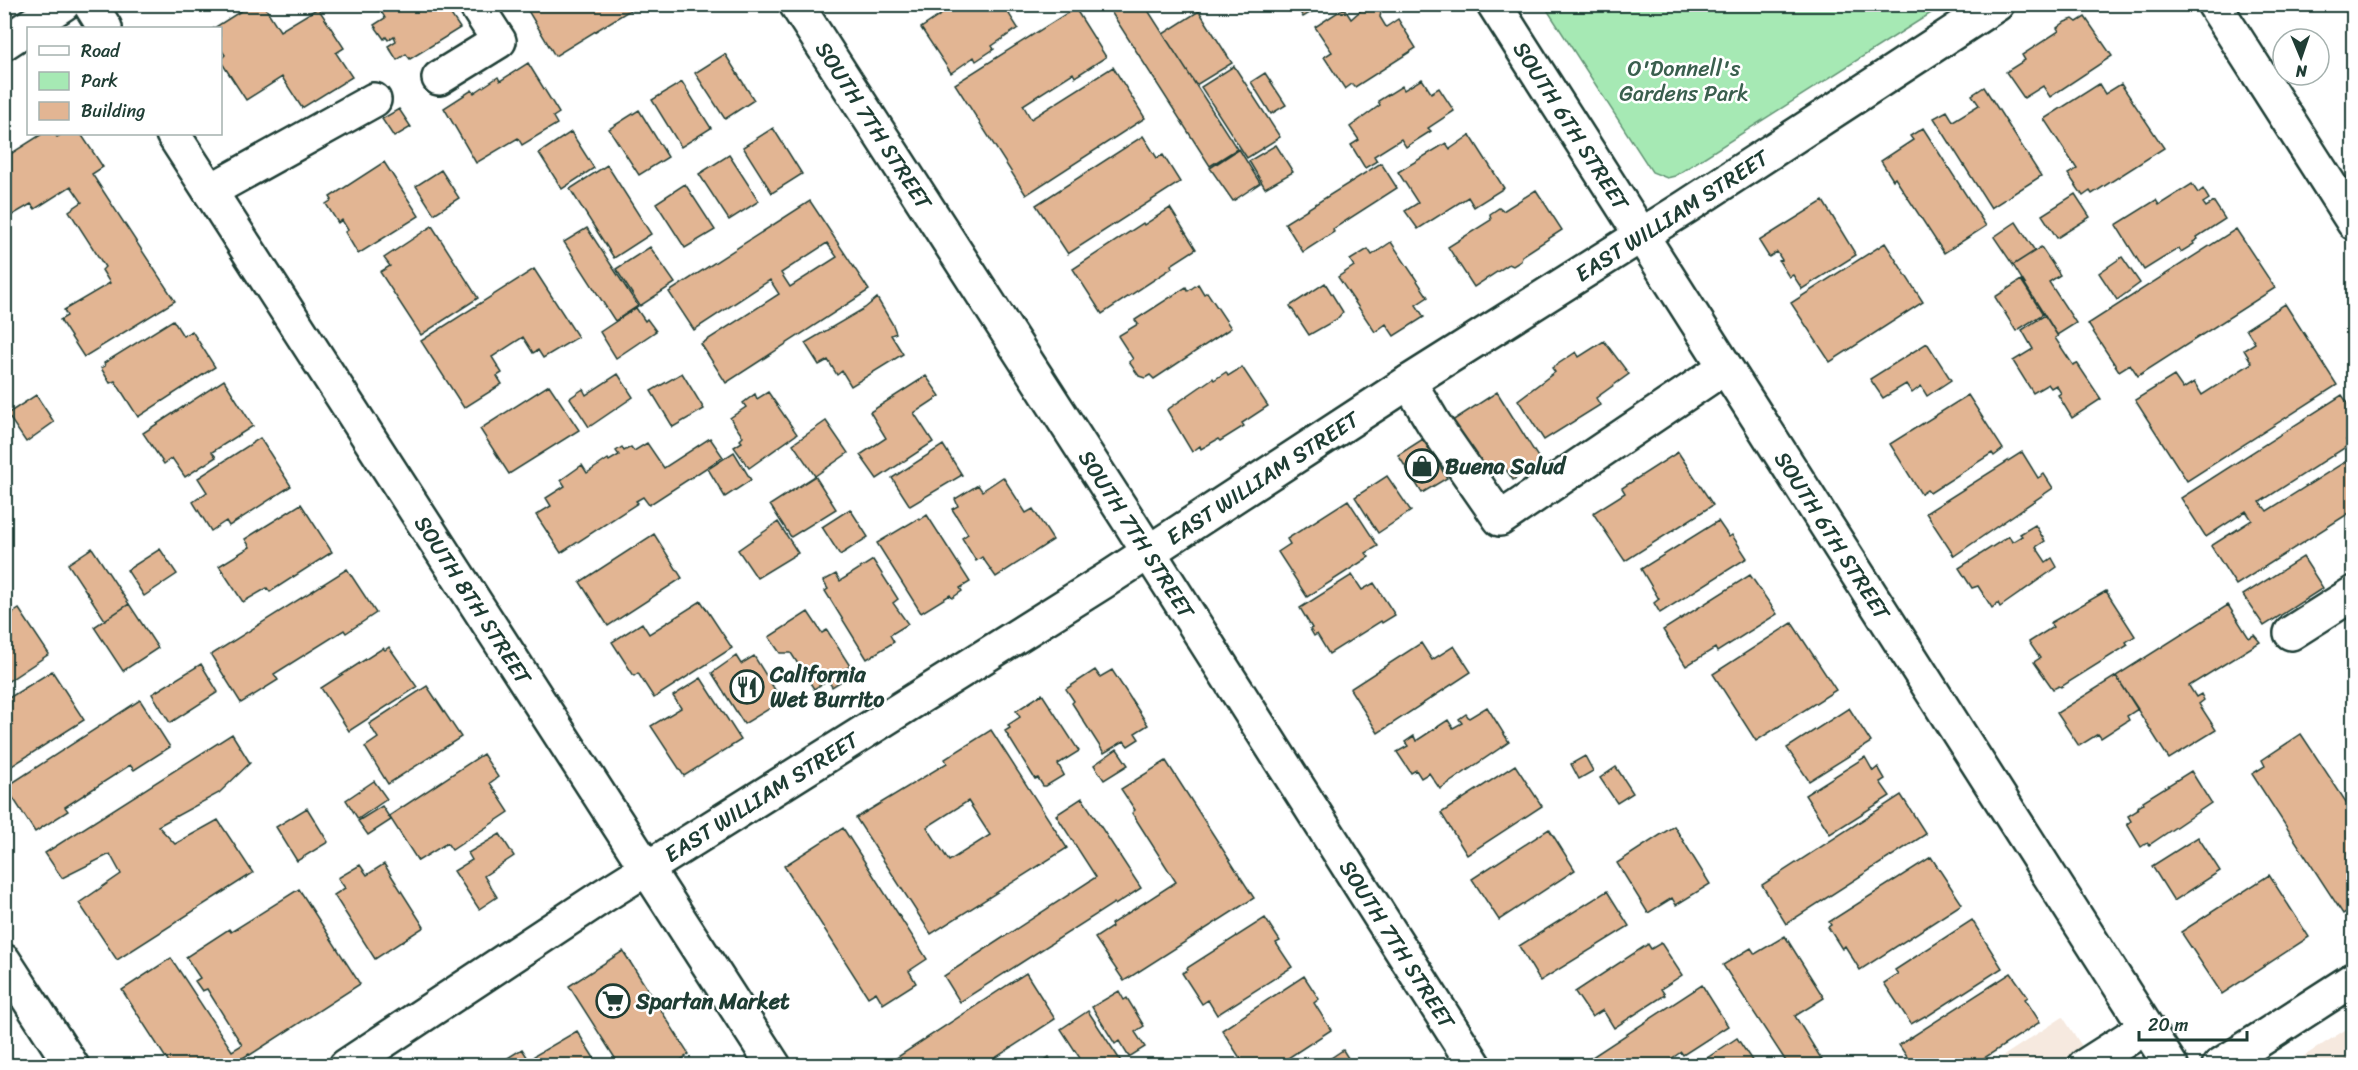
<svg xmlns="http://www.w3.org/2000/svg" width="2358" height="1070" font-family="Sriracha,sans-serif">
<rect width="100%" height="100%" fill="#fff"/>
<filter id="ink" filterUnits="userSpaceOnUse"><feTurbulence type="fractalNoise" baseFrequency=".0167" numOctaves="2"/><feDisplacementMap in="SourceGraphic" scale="12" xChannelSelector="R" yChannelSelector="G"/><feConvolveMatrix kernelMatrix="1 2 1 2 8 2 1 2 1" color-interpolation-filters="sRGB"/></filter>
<g filter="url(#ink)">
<path fill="#f6e9df" d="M2063 1017 2094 1065 1988 1066Z
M2353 1025V1065H2290Z"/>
<path fill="#a6e9b4" stroke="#629374" stroke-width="1.5" d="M1936 4 1939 8 1675 176 1667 178 1652 172 1544 5Z"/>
<path fill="#e2b593" stroke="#1f3d34" stroke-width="1.5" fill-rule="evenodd" d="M252 4H263L280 31 318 8 344 48 336 53 352 77 302 108 282 77 246 100 220 60 225 55 220 48V28H214Z
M377 4H444L460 28 410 59 406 54 397 60 388 46 396 41 394 36 388 40 386 37 384 39 374 25 385 18Z
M524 4H640L555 56Z
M957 4H1009L1013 11 1009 14 1018 28 992 46 994 49 976 61 974 57 951 73 921 28Z
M1106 4H1144L1237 149 1210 166Z
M1295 4H1328L1321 9 1320 7 1303 17Z
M1368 4 1377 6 1381 12 1380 17 1386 27 1398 19 1416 48 1355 87 1352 84 1345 89 1324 57 1332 52 1315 27 1344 8 1351 19Z
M1075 8 1106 57 1075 77 1073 73 1023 105 1031 119 1113 67 1145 118 1026 195 955 84Z
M1199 11 1232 63 1196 85 1163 34Z
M2085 17 2112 56 2050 97 2043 86 2024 98 2006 72 2025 60 2022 55 2059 31 2057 28 2065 22 2073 19 2077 22Z
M725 54 754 100 725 119 695 73Z
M528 63 559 113 553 117 557 124 522 145 518 138 476 163 444 108 472 90 474 93 498 77 500 81Z
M1234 66 1280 137 1247 158 1201 87Z
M1265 73 1286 105 1271 114 1251 82Z
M1422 79 1431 93 1439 88 1454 111 1428 128 1431 131 1406 147 1401 139 1374 156 1377 161 1365 168 1351 145 1359 140 1350 127 1380 105 1378 101 1402 86 1404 90Z
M682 82 711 128 681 147 652 100Z
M2099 84 2105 94 2121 84 2164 148 2092 194 2090 191 2083 196 2068 174 2077 169 2044 119Z
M1984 87 2041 176 1991 208 1934 118 1947 111 1953 121 1979 105 1972 95Z
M399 109 411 127 394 137 382 119Z
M639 110 668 157 639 175 609 129Z
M773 128 802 174 772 193 743 147Z
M1923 128 1986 226 1944 253 1895 178 1893 180 1881 161 1913 140 1910 136Z
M571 132 594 168 562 189 539 153Z
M42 134H55L57 137 62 134H81L103 167 92 174 175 301 84 357 60 320 67 316 64 310 110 283 102 270 105 267 69 211 82 202 71 186 35 209 31 204 4 220V169L7 167 4 158Z
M1470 135 1504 188 1474 207 1468 197 1418 229 1405 211 1418 203 1398 172 1446 143 1450 149Z
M1143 136 1157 158 1163 155 1180 182 1068 254 1036 205Z
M1276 145 1293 172 1265 188 1249 161Z
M1239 149 1260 183 1233 201 1210 168Z
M729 155 759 201 729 220 699 174Z
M384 162 419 216 358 254 345 232 348 230 342 220 338 223 326 204 332 200 330 197Z
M1381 163 1397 188 1333 229 1334 232 1303 252 1285 223Z
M607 165 651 234 614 258 570 189Z
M441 170 459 198 434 214 416 186Z
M685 184 715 230 685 248 656 203Z
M2192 184 2198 193 2203 189 2209 199 2203 203 2206 207 2214 202 2225 219 2197 237 2198 239 2193 242 2194 244 2181 252 2179 248 2144 270 2116 225 2156 200 2159 205Z
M1536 190 1562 230 1522 256 1521 261 1513 266 1509 264 1474 287 1448 247 1491 220 1490 214 1499 208 1503 211Z
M2075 194 2090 217 2057 238 2042 215Z
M810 201 869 290 726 383 701 344 779 294 770 280 694 330 669 292ZM827 243 837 257 790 287 781 273Z
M1823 201 1856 255 1802 289 1793 275 1789 277 1779 261 1782 260 1777 252 1769 257 1759 241Z
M1170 208 1196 249 1171 265 1172 268 1102 314 1073 269 1143 223 1144 225Z
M2016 222 2035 251 2013 265 1994 237Z
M432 226 478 298 421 335 380 272 390 266 384 258Z
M587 228 638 306 615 321 564 242Z
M2236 229 2275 288 2138 376 2130 364 2119 371 2088 324Z
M1391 242 1428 297 1416 305 1424 317 1394 336 1386 324 1375 332 1338 277 1354 266 1350 260 1368 249 1372 255Z
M1885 243 1923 302 1830 362 1791 303Z
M650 247 675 283 640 306 616 269Z
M2041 247 2060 275 2049 282 2076 323 2057 335 2013 265Z
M2122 257 2140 283 2117 300 2099 273Z
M534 269 578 337 543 358 538 350 533 353 523 337 492 357 502 373 497 376 502 384 464 408 421 341Z
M2021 280 2043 314 2016 331 1995 297Z
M1325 283 1343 312 1337 319 1309 335 1290 306Z
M1198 284 1204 294 1207 292 1231 328 1154 379 1150 375 1145 378 1139 376 1129 362 1133 359 1118 336 1138 324 1135 320 1186 287 1188 291Z
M877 298 893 325 896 333 891 335 903 354 851 386 842 371 837 375 828 360 819 365 805 343 865 308Z
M2285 304 2337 385 2187 481 2135 400 2174 376 2183 389 2194 382 2202 395 2252 363 2244 350 2255 343 2246 329Z
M636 308 645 321 647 319 656 331 616 358 600 332Z
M2045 315 2058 336 2055 338 2073 365 2077 363 2101 399 2072 418 2058 395 2061 393 2056 385 2051 388 2048 384 2033 393 2013 361 2033 349 2022 330Z
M173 320 183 336 192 331 215 367 138 417 115 381 110 383 101 368 105 366 104 363Z
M1604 341 1629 374 1596 398 1600 405 1544 440 1518 400 1555 372 1552 368 1576 352 1579 357Z
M1927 343 1951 380 1927 396 1921 386 1912 393 1906 384 1883 398 1870 379Z
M1242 367 1268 406 1242 423 1244 426 1220 441 1218 439 1201 449 1200 446 1192 452 1167 410 1213 378 1214 380 1226 372 1228 376Z
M682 373 704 409 673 427 651 391Z
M618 374 633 397 589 427 570 398 583 389 586 395Z
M926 376 940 396 914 413 933 442 877 479 860 455 886 438 870 412Z
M224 380 253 426 212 452 216 457 185 477 172 458 164 464 143 433Z
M549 385 579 430 509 474 480 429Z
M768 392 797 434 749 468 734 447 742 442 740 440 743 437 730 418 746 407 743 403 755 394 757 399Z
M1497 392 1541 462 1513 480 1505 468 1488 479 1449 423Z
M36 395 54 422 26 442 7 414Z
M1968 395 2003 449 1994 456 1992 453 1930 493 1927 490 1921 494 1890 444Z
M2342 395 2354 412V435L2346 440 2349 445 2260 502 2267 511 2354 456V510L2236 585 2211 546 2252 520 2246 511 2206 537 2181 498Z
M826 421 848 453 815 476 793 444Z
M260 438 291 486 229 526 226 521 211 531 193 502 207 492 198 478Z
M710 438 723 457 649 505 643 497 636 501 638 503 561 553 536 515 551 506 546 498 565 486 561 480 582 465 587 473 608 459 609 461 619 455 616 451 622 447 624 451 631 447 634 451 647 443 664 468Z
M1423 439 1447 478 1422 493 1398 455Z
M943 445 962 475 910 506 892 478Z
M734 452 751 480 725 497 708 469Z
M1678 452 1713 505 1625 561 1593 513 1625 493 1622 488Z
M2022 452 2038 478 2044 474 2053 488 1954 556 1926 513Z
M815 476 836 509 791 537 770 505Z
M1387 476 1411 511 1378 533 1355 497Z
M1003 477 1026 513 1033 509 1053 540 996 577 982 557 976 561 962 538 968 534 952 509 958 506 955 499 978 485 982 491Z
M1348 500 1378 546 1366 553 1369 557 1307 597 1278 552 1290 544 1287 539Z
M301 504 332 552 270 592 267 588 243 602 219 566 250 547 245 539Z
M850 509 868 537 840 555 822 527Z
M927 515 970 582 960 588 962 591 952 598 950 595 921 613 877 543 919 518 920 520Z
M1718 521 1729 537 1732 535 1747 558 1660 613 1654 603 1659 599 1641 569Z
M778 522 798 553 757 578 738 550Z
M2035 525 2045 541 2036 547 2046 562 2052 558 2057 567 2000 607 1998 603 1992 608 1978 586 1972 588 1959 568 2009 536 2012 542 2022 536 2020 534Z
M654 534 682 578 608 626 580 582Z
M92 548 129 604 105 620 68 564Z
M160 549 177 574 144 596 127 570Z
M2303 557 2323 588 2264 626 2243 595Z
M873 560 898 599 893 603 908 624 890 635 894 642 867 659 825 591 828 589 823 581 836 574 840 581Z
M347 569 376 613 346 633 344 630 274 674 278 680 241 703 211 655Z
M1352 575 1362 590 1374 583 1395 615 1382 623 1381 621 1329 654 1317 634 1314 636 1310 629 1312 628 1300 608Z
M1750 575 1777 614 1717 652 1715 648 1686 666 1663 630Z
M2106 591 2135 636 2126 642 2128 645 2061 687 2059 686 2053 689 2034 662 2040 658 2029 642 2053 627 2050 623Z
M701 601 732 648 654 698 638 673 634 676 612 642 642 623 649 634Z
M129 604 158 648 123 671 94 627Z
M2228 605 2249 638 2254 635 2260 642 2189 686 2196 697 2201 694 2204 700 2199 704 2216 730 2169 759 2116 676Z
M19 609 49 654 4 684V619Z
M808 612 822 633 827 630 850 666 836 675 840 682 832 687 828 680 814 689 791 653H780L769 637Z
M1792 623 1836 690 1756 741 1713 674Z
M1421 643 1432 660 1454 646 1471 672 1378 733 1350 689Z
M389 647 417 687 349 731 321 688 383 648 385 650Z
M736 656 741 664 754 656 782 701 744 724 712 673Z
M201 664 218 692 170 723 152 694Z
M1095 670 1100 677 1112 670 1148 725 1135 733 1139 739 1128 746 1124 741 1104 753 1072 703 1074 701 1066 689Z
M52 671 84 720 4 771V701Z
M2116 676 2138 709 2127 716 2129 720 2101 738 2098 734 2079 746 2057 713Z
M701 678 741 740 684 776 651 726 681 708 673 696Z
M427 686 461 737 388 784 365 747 378 738 369 724Z
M1042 694 1079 751 1058 764 1064 775 1046 786H1043L1038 778 1035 779 1005 731 1010 728 1008 725 1020 717 1016 711Z
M140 700 170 747 134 770 130 765 65 807 68 811 35 832 6 787Z
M1487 707 1509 742 1440 789 1429 773 1421 778 1416 770 1411 773 1397 752 1408 746 1405 742 1414 736 1416 741 1448 720 1453 728 1462 723 1459 719 1466 714 1469 718Z
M1849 708 1871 742 1809 781 1787 748Z
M991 730 1067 848 931 934 856 818 947 763 945 759ZM968 801 990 835 949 861 927 827Z
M232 734 250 763 219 793 158 826 175 844 218 820 253 873 117 960 79 903 121 874 110 854 62 878 45 853Z
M2301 734 2354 814V907L2343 914 2252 774 2265 766 2262 760Z
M1117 749 1128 765 1104 780 1094 765Z
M483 754 498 777 490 783 509 812 452 850 447 843 418 861 389 816Z
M1585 756 1593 771 1579 779 1571 764Z
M1865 757 1873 771 1878 767 1885 779 1880 782 1890 796 1830 834 1805 795Z
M1166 761 1254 898 1124 981 1095 938 1112 927 1111 924 1176 882 1132 813 1135 810 1121 789Z
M1515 765 1542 806 1467 855 1441 813Z
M1616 767 1633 793 1617 803 1600 778Z
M2191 771 2211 803 2149 845 2147 843 2141 847 2127 824 2131 821 2128 816 2138 810 2137 807 2144 803 2143 801Z
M374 781 387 799 358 819 346 800Z
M1901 795 1926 834 1786 924 1762 885Z
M1082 798 1141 888 1115 905 1114 903 960 1002 944 976 1096 877 1056 815Z
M382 806 391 820 368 835 358 821Z
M307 808 328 842 297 861 276 827Z
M1674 826 1710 884 1676 905 1672 898 1648 913 1617 863Z
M843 828 927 959 909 971 916 983 883 1004 876 992 868 997 784 866Z
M1549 829 1575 870 1499 920 1472 879Z
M500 834 514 856 484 876 497 897 479 909 454 871 472 860 468 853Z
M2198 837 2220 871 2174 901 2152 866Z
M1931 857 1962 904 1860 970 1845 946 1842 949 1828 927 1831 925 1829 922Z
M384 864 424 927 375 959 334 895 345 888 338 878 360 865 367 875Z
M2269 875 2309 937 2222 994 2181 932Z
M299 889 360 984 250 1055 249 1054 230 1066H171L122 990 171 958 232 1051 242 1045 207 989 202 991 195 981 200 978 186 957 229 929 231 932Z
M1607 891 1629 926 1540 981 1519 946Z
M1265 918 1280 941 1276 943 1292 967 1217 1015 1208 1000 1202 1004 1182 973 1188 970 1187 968Z
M1972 920 2002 968 1926 1017 1925 1016 1911 1024 1884 983 1898 974 1895 970Z
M1785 936 1824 998 1795 1016 1822 1060 1813 1066H1789L1723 965 1751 948 1755 954Z
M1661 943 1682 975 1661 989 1665 995 1614 1028 1603 1010 1592 1017 1575 992 1648 944 1651 949Z
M623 951 689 1054 672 1066H620L569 986Z
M1026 973 1055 1019 983 1066H884Z
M2011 973 2028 997 2025 999 2040 1022 1972 1066H1913L1899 1045Z
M1304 976 1319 999 1314 1003 1331 1030 1276 1066H1245L1222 1030Z
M1702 985 1728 1026 1683 1055 1681 1052 1661 1066H1589L1586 1061Z
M1119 991 1124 1000 1127 998 1144 1026 1135 1032 1145 1047 1129 1057 1119 1041 1115 1044 1092 1007Z
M1088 1011 1124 1066H1085L1061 1029Z
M577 1031 599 1066H538L534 1056Z
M1737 1038 1753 1062 1747 1066H1695Z
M522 1049 533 1066H495Z
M1343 1050 1353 1066H1319Z
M2354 1056V1066H2339Z
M1049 1057 1054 1066H1035Z"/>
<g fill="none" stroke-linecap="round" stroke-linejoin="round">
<defs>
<g id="minor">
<path d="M90 4 105 28"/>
<path id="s1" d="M796 4 1129 521 1475 1066"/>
<path id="s2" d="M1494 4 2171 1066"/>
<path d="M2214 4 2354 223"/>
<path d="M4 43 63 4"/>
<path d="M439 78 499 41 477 7"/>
<path id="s3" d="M173 134 774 1066"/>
<path d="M210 191 374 100"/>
<path d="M1409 382 1434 424 1500 519 1725 367"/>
<path d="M2291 633 2354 593"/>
<path d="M4 961 72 1066"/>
<path id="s4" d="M346 1066 603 896 1106 580 1409 382 1686 207 1997 4"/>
<path d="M2085 1066 2146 1027"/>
<path d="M2219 1066 2354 979"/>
</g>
</defs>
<use href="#minor" stroke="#1f3d34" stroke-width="38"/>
<use href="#minor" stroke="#fff" stroke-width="33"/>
</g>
</g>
<defs>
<symbol id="shop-ring" viewBox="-11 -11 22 22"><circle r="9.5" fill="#fff" stroke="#1f3d34" stroke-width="1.5"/><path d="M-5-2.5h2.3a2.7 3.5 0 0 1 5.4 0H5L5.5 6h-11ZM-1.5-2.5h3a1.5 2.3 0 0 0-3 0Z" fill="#1f3d34"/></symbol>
<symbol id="restaurant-ring" viewBox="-11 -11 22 22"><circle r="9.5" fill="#fff" stroke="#1f3d34" stroke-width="1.5"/><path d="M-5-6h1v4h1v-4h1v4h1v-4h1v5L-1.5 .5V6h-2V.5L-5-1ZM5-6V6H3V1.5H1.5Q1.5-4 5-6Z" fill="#1f3d34"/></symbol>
<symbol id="supermarket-ring" viewBox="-11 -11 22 22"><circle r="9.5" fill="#fff" stroke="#1f3d34" stroke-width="1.5"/><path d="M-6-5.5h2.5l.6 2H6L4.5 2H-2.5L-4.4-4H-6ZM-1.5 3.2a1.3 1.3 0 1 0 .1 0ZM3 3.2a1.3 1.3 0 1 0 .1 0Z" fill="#1f3d34"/></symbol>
</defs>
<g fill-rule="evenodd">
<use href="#shop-ring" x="1403" y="447" width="38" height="38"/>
<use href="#restaurant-ring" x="728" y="668" width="38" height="38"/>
<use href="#supermarket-ring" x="594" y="982" width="38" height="38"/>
</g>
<g text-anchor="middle" stroke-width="5" stroke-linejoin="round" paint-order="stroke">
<g font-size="22" fill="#3a5f4e" stroke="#fff">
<text x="1684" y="76">O'Donnell's<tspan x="1684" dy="25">Gardens Park</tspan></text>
</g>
<g font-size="22" fill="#1f3d34" stroke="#fff">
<text dy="8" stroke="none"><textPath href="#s1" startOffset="144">SOUTH 7TH STREET</textPath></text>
<text dy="8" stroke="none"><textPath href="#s2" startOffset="144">SOUTH 6TH STREET</textPath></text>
<text dy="8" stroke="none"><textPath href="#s4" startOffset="1575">EAST WILLIAM STREET</textPath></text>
<text dy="8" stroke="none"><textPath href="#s4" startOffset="1089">EAST WILLIAM STREET</textPath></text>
<text dy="8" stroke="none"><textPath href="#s1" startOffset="630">SOUTH 7TH STREET</textPath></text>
<text dy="8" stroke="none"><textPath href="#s2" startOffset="630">SOUTH 6TH STREET</textPath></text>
<text dy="8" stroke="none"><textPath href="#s3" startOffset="554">SOUTH 8TH STREET</textPath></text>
<text dy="8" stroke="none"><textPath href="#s4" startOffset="495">EAST WILLIAM STREET</textPath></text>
<text dy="8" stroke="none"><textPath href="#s1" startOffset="1116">SOUTH 7TH STREET</textPath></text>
</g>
<g font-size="22" font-weight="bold" fill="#1f3d34" stroke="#fff" text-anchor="start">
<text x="1445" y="474">Buena Salud</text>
<text x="770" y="682">California<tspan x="770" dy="25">Wet Burrito</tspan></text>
<text x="636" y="1009">Spartan Market</text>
</g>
</g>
<rect width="2358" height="1070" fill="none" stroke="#fff" stroke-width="24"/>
<rect x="12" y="12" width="2334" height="1046" fill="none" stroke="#1f3d34" stroke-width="2" filter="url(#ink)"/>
<rect x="27" y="27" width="195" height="108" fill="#ffffff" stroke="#a5b1ae" stroke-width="1.5"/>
<rect x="39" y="46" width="30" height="9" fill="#ffffff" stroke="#a5b1ae" stroke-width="1.5"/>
<text x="81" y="57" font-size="18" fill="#1f3d34">Road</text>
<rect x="39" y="72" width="30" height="18" fill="#a6e9b4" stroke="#a5b1ae" stroke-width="1.5"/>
<text x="81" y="87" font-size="18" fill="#1f3d34">Park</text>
<rect x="39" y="102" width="30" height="18" fill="#e2b593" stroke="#a5b1ae" stroke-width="1.5"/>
<text x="81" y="117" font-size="18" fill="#1f3d34">Building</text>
<g transform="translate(2301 57) rotate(178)"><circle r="28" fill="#ffffff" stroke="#a5b1ae" stroke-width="1.5"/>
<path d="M0-4.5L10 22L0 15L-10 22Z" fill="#1f3d34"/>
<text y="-9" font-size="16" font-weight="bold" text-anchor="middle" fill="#1f3d34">N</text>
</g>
<path d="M2139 1031v9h108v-9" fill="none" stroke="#1f3d34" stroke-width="3"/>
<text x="2148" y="1031" font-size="18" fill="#1f3d34" stroke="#ffffff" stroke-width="4.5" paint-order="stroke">20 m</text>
</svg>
